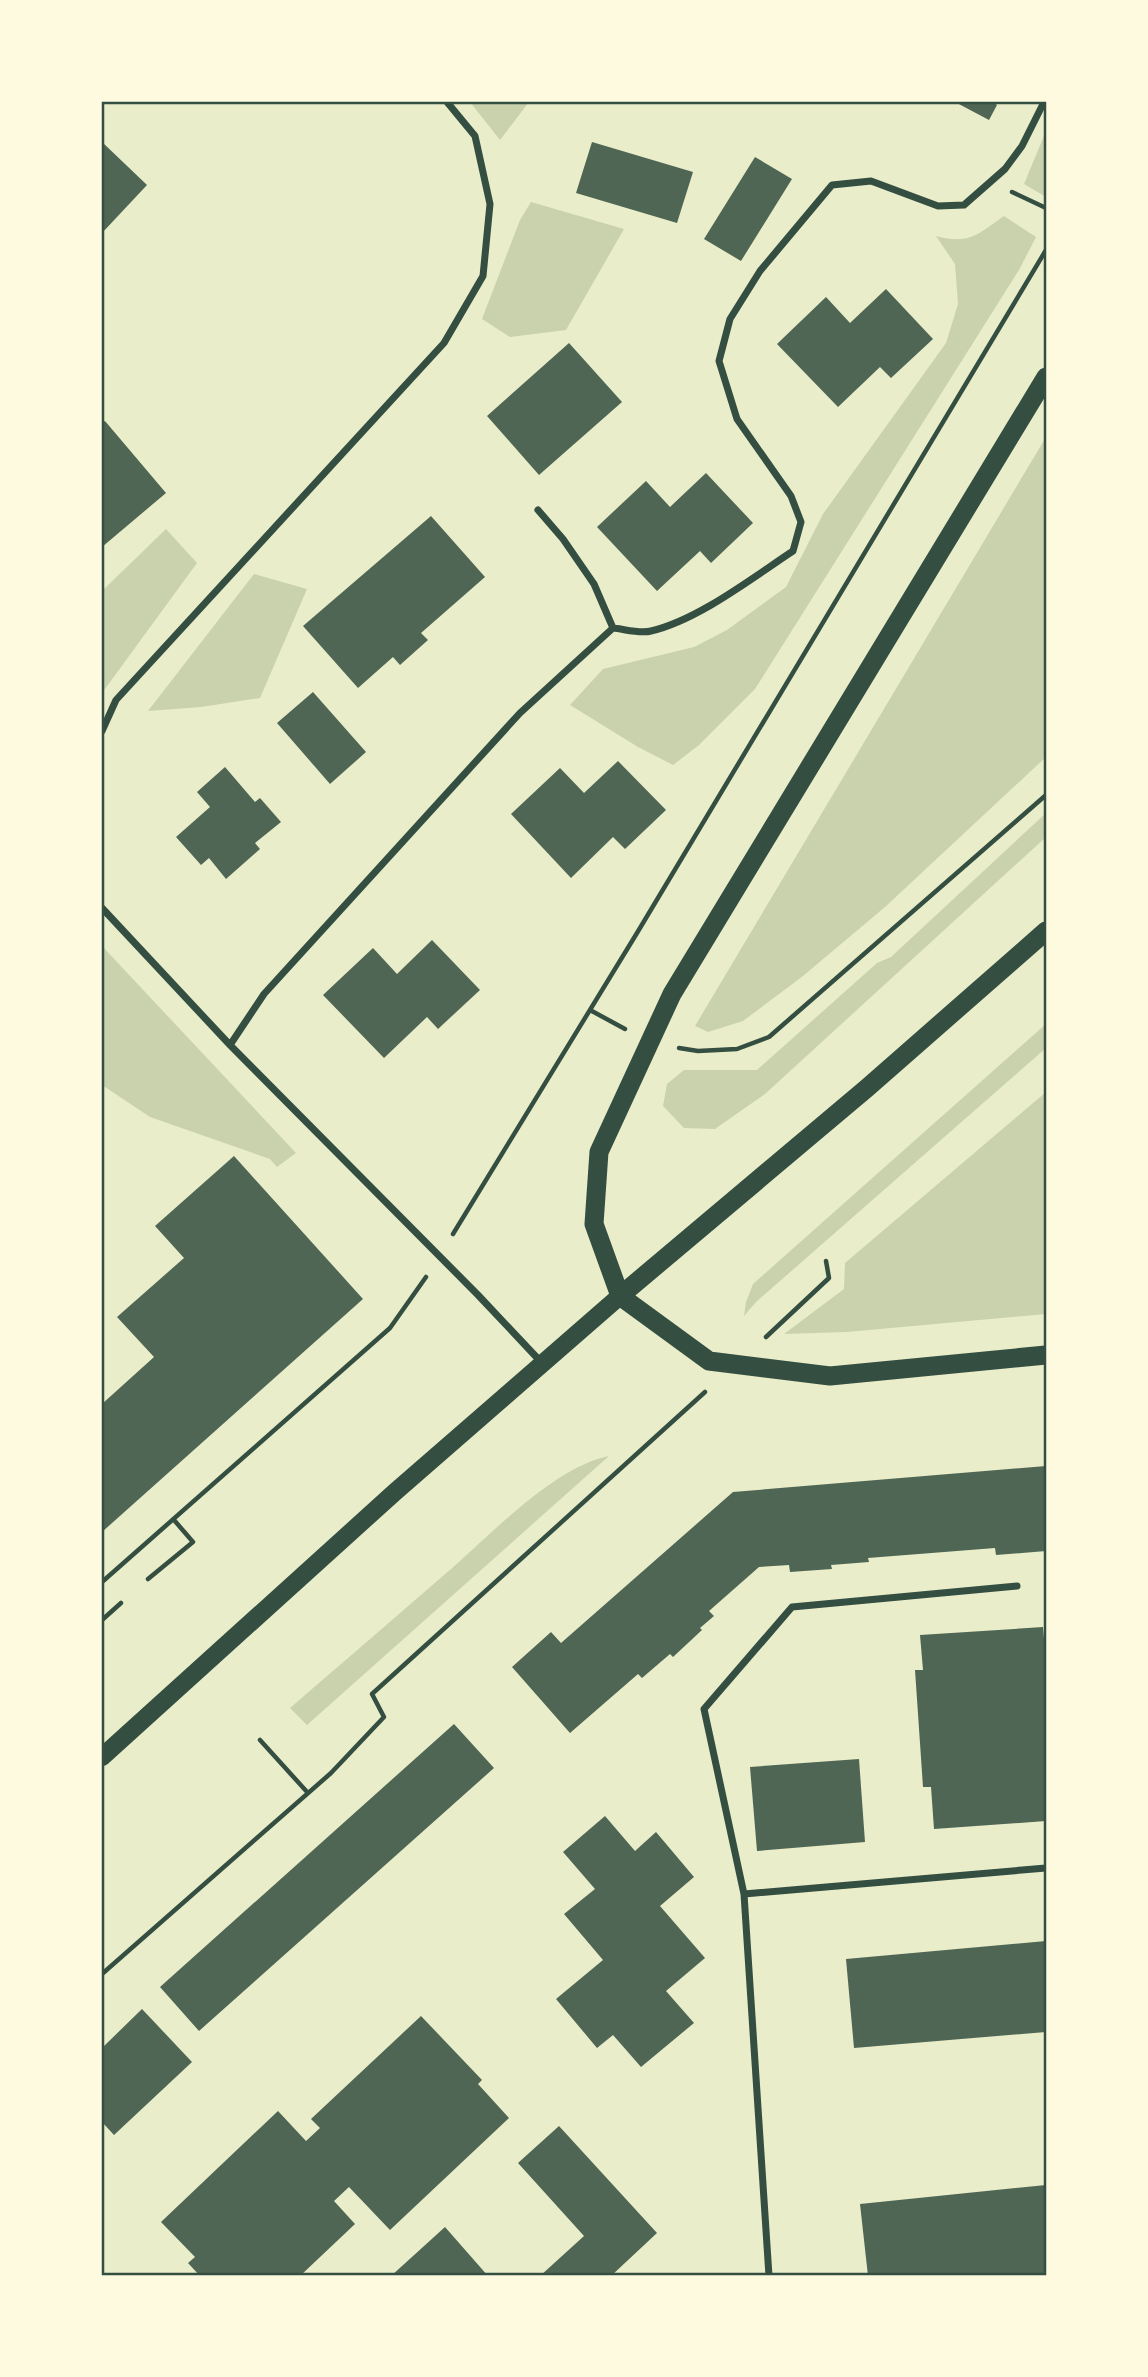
<svg xmlns="http://www.w3.org/2000/svg" width="1148" height="2377" font-family="Roboto,sans-serif">
<rect width="100%" height="100%" fill="#e9edc9"/>
<path fill="#cad2ad" d="M470 102H529L500 140Z
M1046 131V197L1024 184Z
M531 202 624 229 566 330 510 337 482 319 520 220Z
M1004 216 1036 237 1019 270 755 689 699 745 673 765 638 747 570 705 603 669 694 647 727 630 786 587 823 514 946 343 958 304 955 264 936 236C970 245 978 234 1004 216Z
M1046 437V757L885 907 803 976 743 1021 708 1032 695 1026Z
M166 529 197 563 102 693V591Z
M254 574 307 589 260 698 201 707 148 711Z
M1046 813V837L765 1094 715 1129 684 1128 663 1106 667 1084 684 1070H757L877 963 891 957Z
M102 946 296 1153 277 1167 270 1159 150 1117 102 1085Z
M1046 1024V1048L756 1302 744 1316 746 1302 753 1284Z
M1046 1092V1314L847 1332 784 1334 844 1289 845 1263Z
M609 1456 307 1725 290 1708C343 1662 397 1616 451 1569 492 1533 556 1466 609 1456Z"/>
<path fill="#4f6655" d="M955 102H993L997 105 989 120Z
M102 142 147 185 102 233Z
M592 142 693 172 677 223 576 193Z
M755 157 792 179 741 261 704 239Z
M886 289 933 339 891 378 880 367 838 407 777 344 826 297 850 323Z
M569 343 622 402 539 475 487 416Z
M105 421 166 493 102 547V423Z
M706 473 753 523 711 563 700 551 657 591 597 527 646 481 670 507Z
M431 516 485 577 421 633 428 640 400 665 393 657 358 688 303 626Z
M313 692 366 752 330 784 277 723Z
M618 761 666 810 625 849 613 837 571 878 511 814 560 768 584 793Z
M225 767 255 802 260 798 281 822 255 843 260 849 226 879 209 858 201 865 176 837 210 807 197 792Z
M432 940 480 990 438 1029 427 1017 384 1058 323 995 373 948 397 974Z
M234 1156 363 1299 102 1532V1404L154 1357 117 1317 184 1258 155 1226Z
M1046 1466V1551L996 1555 995 1548 868 1558 869 1562 831 1565 832 1569 790 1572 789 1565 759 1567 709 1611 714 1616 700 1628 702 1630 673 1657 670 1654 642 1678 638 1674 570 1733 512 1667 551 1632 561 1643 733 1492Z
M1043 1627 1046 1662V1821L934 1829 931 1787H923L915 1670H923L920 1635Z
M454 1724 494 1768 199 2031 160 1987Z
M859 1759 865 1842 757 1851 750 1767Z
M605 1816 635 1851 656 1832 694 1877 660 1906 705 1958 666 1991 694 2023 641 2067 613 2035 597 2048 556 1999 603 1960 564 1914 595 1889 563 1852Z
M1046 1941V2032L854 2048 846 1959Z
M142 2009 192 2062 114 2135 102 2122V2048Z
M421 2016 482 2080 478 2084 509 2118 390 2230 349 2187 334 2201 355 2224 300 2276H200L188 2263 195 2257 161 2222 278 2111 306 2141 320 2128 311 2119Z
M559 2126 657 2233 611 2276H540L584 2236 518 2163Z
M1046 2185V2273L1019 2276H868L860 2204Z
M445 2227 488 2276H391Z"/>
<g fill="none" stroke-linecap="round" stroke-linejoin="round">
<path stroke="#344e41" stroke-width="4.5" d="M1012 192 1046 208
M590 1010 625 1029
M679 1048 698 1051 737 1049 769 1037 1046 795
M453 1234 637 933 1046 250
M766 1337 829 1278 826 1261
M148 1579 193 1542 174 1520
M102 1582 390 1328 426 1277
M102 1620 121 1603
M260 1740 308 1793
M102 1974 331 1773 384 1717 372 1694 705 1392"/>
<path stroke="#344e41" stroke-width="7" d="M538 510 563 539 594 584 613 628
M102 731 116 700 444 343 483 276 490 204 475 136 447 102
M102 908 230 1045 478 1295 542 1363
M230 1045 264 994 520 713 613 628C624 629 640 634 651 631 698 620 752 578 793 551L801 522 791 496 737 419 719 361 730 319 760 271 832 185 871 181 938 206 964 205 1005 169 1022 146 1044 102
M744 1894 1046 1868
M769 2276 744 1894 704 1709 792 1607 1017 1586"/>
<path stroke="#344e41" stroke-width="18" d="M102 1757 395 1492 620 1296"/>
<path stroke="#344e41" stroke-width="19" d="M1046 377 672 994 599 1152 594 1224 620 1296 709 1361 830 1376 1046 1355
M620 1296 867 1088 1046 931"/>
</g>
<rect width="1148" height="2377" fill="none" stroke="#fefae0" stroke-width="206"/>
<rect x="103" y="103" width="942" height="2171" fill="none" stroke="#344e41" stroke-width="2.5"/>
</svg>
